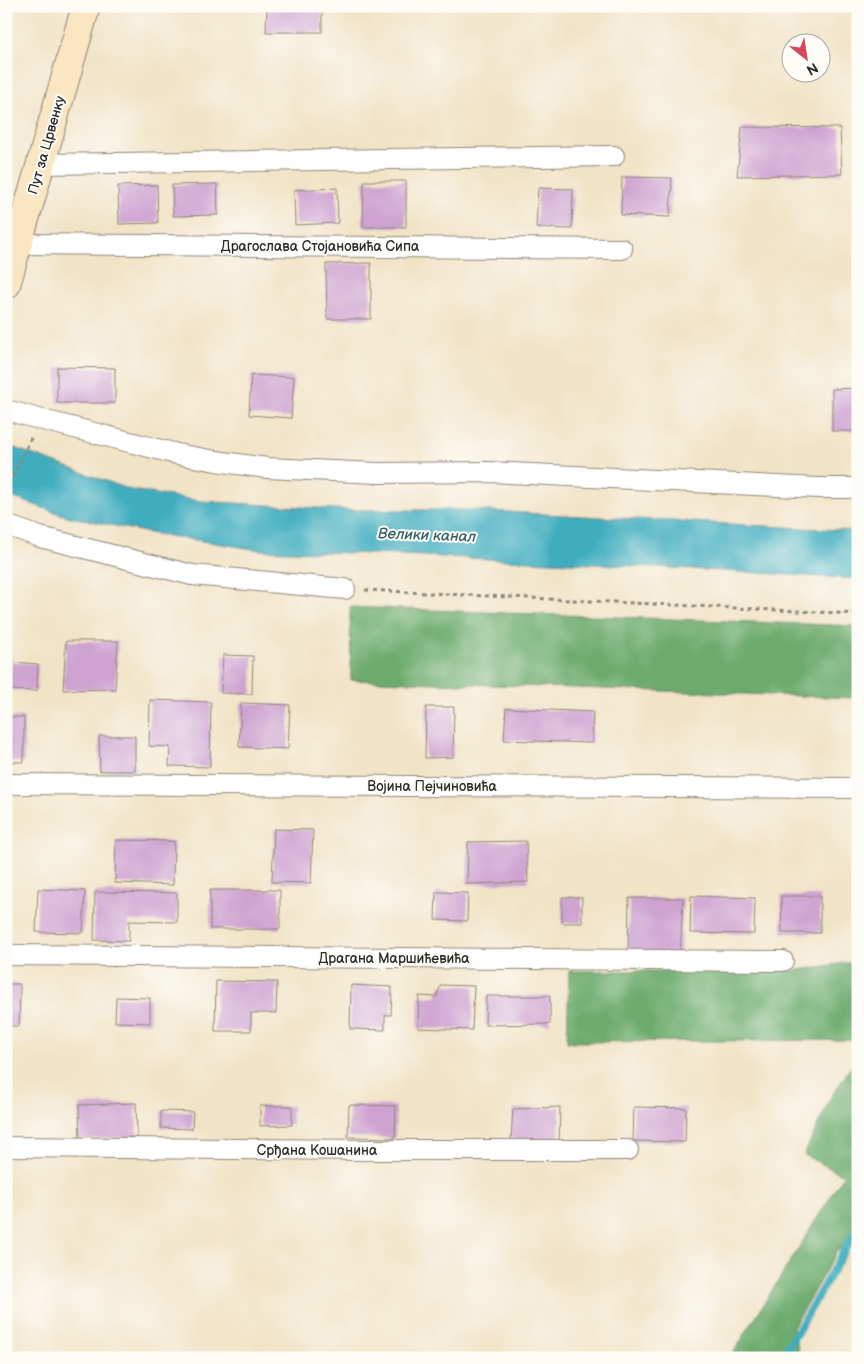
<svg xmlns="http://www.w3.org/2000/svg" width="864" height="1364" font-family="'Balsamiq Sans',sans-serif">
<rect width="100%" height="100%" fill="#fdfcf7"/>
<filter id="ink" filterUnits="userSpaceOnUse"><feTurbulence type="fractalNoise" baseFrequency=".02" numOctaves="2"/><feDisplacementMap in="SourceGraphic" scale="10" xChannelSelector="R" yChannelSelector="G"/><feConvolveMatrix kernelMatrix="1 2 1 2 8 2 1 2 1" color-interpolation-filters="sRGB"/></filter>
<filter id="wash" filterUnits="userSpaceOnUse"><feTurbulence type="fractalNoise" baseFrequency=".0096" numOctaves="4" result="noise"/><feDisplacementMap in="SourceGraphic" scale="20" xChannelSelector="R" yChannelSelector="G"/><feGaussianBlur stdDeviation="1.12" result="paint"/><feColorMatrix in="noise" values="0 0 0 0 0 0 0 0 0 0 0 0 0 0 0 0 0 1.4 0 .05"/><feComposite in="paint" operator="in"/></filter>
<g filter="url(#wash)">
<rect width="100%" height="100%" fill="#f1e3c6"/>
<path fill="#6cab6d" stroke="#4c6b4c" d="M350 607 858 626V698L351 680Z
M858 961V1040L567 1042 569 971H792Z
M858 1056V1238L837 1251 793 1327 800 1358H730L844 1175 804 1155 830 1099Z"/>
<path fill="#41adbf" stroke="#366c75" d="M6 445 131 490 201 501 350 510H470L858 531V579L656 567 403 555 260 550 150 533 66 516 6 495Z"/>
<g fill="none" stroke-linecap="round" stroke-linejoin="round">
<path stroke="#41adbf" stroke-width="8" d="M782 1358 858 1227"/>
</g>
<g id="blocks">
<path fill="#cea3d1" d="M267 6H322V32H266Z
M742 127 840 128 842 174 737 176Z
M622 177 672 178 670 217 621 215Z
M364 181H406V227H363Z
M217 184 218 215 173 216 172 185Z
M157 185 158 223 119 224 118 186Z
M337 188 338 223 295 225 294 190Z
M538 188 573 189 572 229 536 228Z
M371 263V319H327L326 264Z
M57 367 115 368V403H57Z
M251 375 294 377 291 418 249 415Z
M858 388V431H832V389Z
M66 641H118L115 689 63 690Z
M223 655 253 656 252 694 221 693Z
M11 662 38 664 37 691 10 690Z
M150 700 211 702 210 767 169 766 170 747 149 746Z
M241 703 290 705 288 749 239 747Z
M426 707H454L453 757 425 758Z
M506 708 593 712 592 743 504 740Z
M6 717H24V762H6Z
M99 736H135V771H100Z
M274 829 313 830 311 883 272 882Z
M116 840 174 841 173 885 115 883Z
M526 841 528 882 467 884 468 842Z
M38 889 85 891 83 933 36 932Z
M210 890H280V929H210Z
M95 892 177 893V922L129 921V941L94 940Z
M436 892 468 893 467 921 435 920Z
M691 896 755 898 754 934 690 933Z
M781 896H820V933H782Z
M562 897H582V923H562Z
M629 898H683L680 955 628 953Z
M216 981 277 982 276 1013H251V1031H215Z
M6 984H20L19 1026H6Z
M351 985 392 987 391 1015H385V1030L350 1029Z
M441 985 474 986 472 1030 418 1028 419 996 436 997Z
M486 996H550V1024L485 1025Z
M116 997 150 998V1023L115 1022Z
M136 1103 137 1137 80 1139 79 1105Z
M349 1105 396 1106 395 1138 348 1137Z
M260 1106H292V1125L260 1126Z
M560 1107 559 1141 511 1140 513 1109Z
M634 1107 686 1108 685 1142 633 1141Z
M161 1111 193 1112 192 1129 161 1128Z"/>
</g>
</g>
<g filter="url(#ink)">
<use href="#blocks" fill-opacity="0" stroke="#8e8778" stroke-width="1"/>
<g fill="none" stroke-linecap="round" stroke-linejoin="round">
<defs>
<path id="street" d="M41 164 614 156
M18 244 622 249
M6 410 39 419 177 454 216 461 267 468 377 473 489 472 819 488H858
M6 525 40 537 192 575 345 589
M6 784 858 788
M6 955 783 961
M6 1147 366 1150H628"/>
<path id="secondary" d="M6 285 86 6"/>
</defs>
<use href="#street" stroke="#8e8778" stroke-width="22"/>
<use href="#secondary" stroke="#8e8778" stroke-width="30"/>
<path stroke="#8e8778" stroke-width="3" stroke-dasharray="4 4" stroke-linecap="butt" d="M6 492 31 438
M365 590 858 614"/>
<use href="#street" stroke="#fff" stroke-width="20"/>
<use href="#secondary" stroke="#fbe6c3" stroke-width="28"/>
</g>
</g>
<g text-anchor="middle" stroke-width="4" stroke-linejoin="round" paint-order="stroke">
<g font-size="14" fill="#2b2b2b" stroke="#fdfcf7">
<text transform="translate(46 145) rotate(-74)" y="5">Пут за Црвенку</text>
<text x="320" y="251">Драгослава Стојановића Сипа</text>
<text x="432" y="791">Војина Пејчиновића</text>
<text x="394" y="963">Драгана Маршићевића</text>
<text x="317" y="1155">Срђана Кошанина</text>
</g>
<g font-size="15" font-style="italic" fill="#345f66" stroke="#fdfcf7">
<text transform="translate(427 535) rotate(2)" y="5">Велики канал</text>
</g>
</g>
<rect width="864" height="1364" fill="none" stroke="#fdfcf7" stroke-width="25"/>
<g transform="translate(806 58) rotate(150)"><circle r="24" fill="#fdfcf7" stroke="#a9a8a5"/>
<path d="M0-4L9 19L0 12L-9 19Z" fill="#d1495b"/>
<text y="-8" font-size="14" font-weight="bold" text-anchor="middle" fill="#2b2b2b">N</text>
</g>
</svg>
